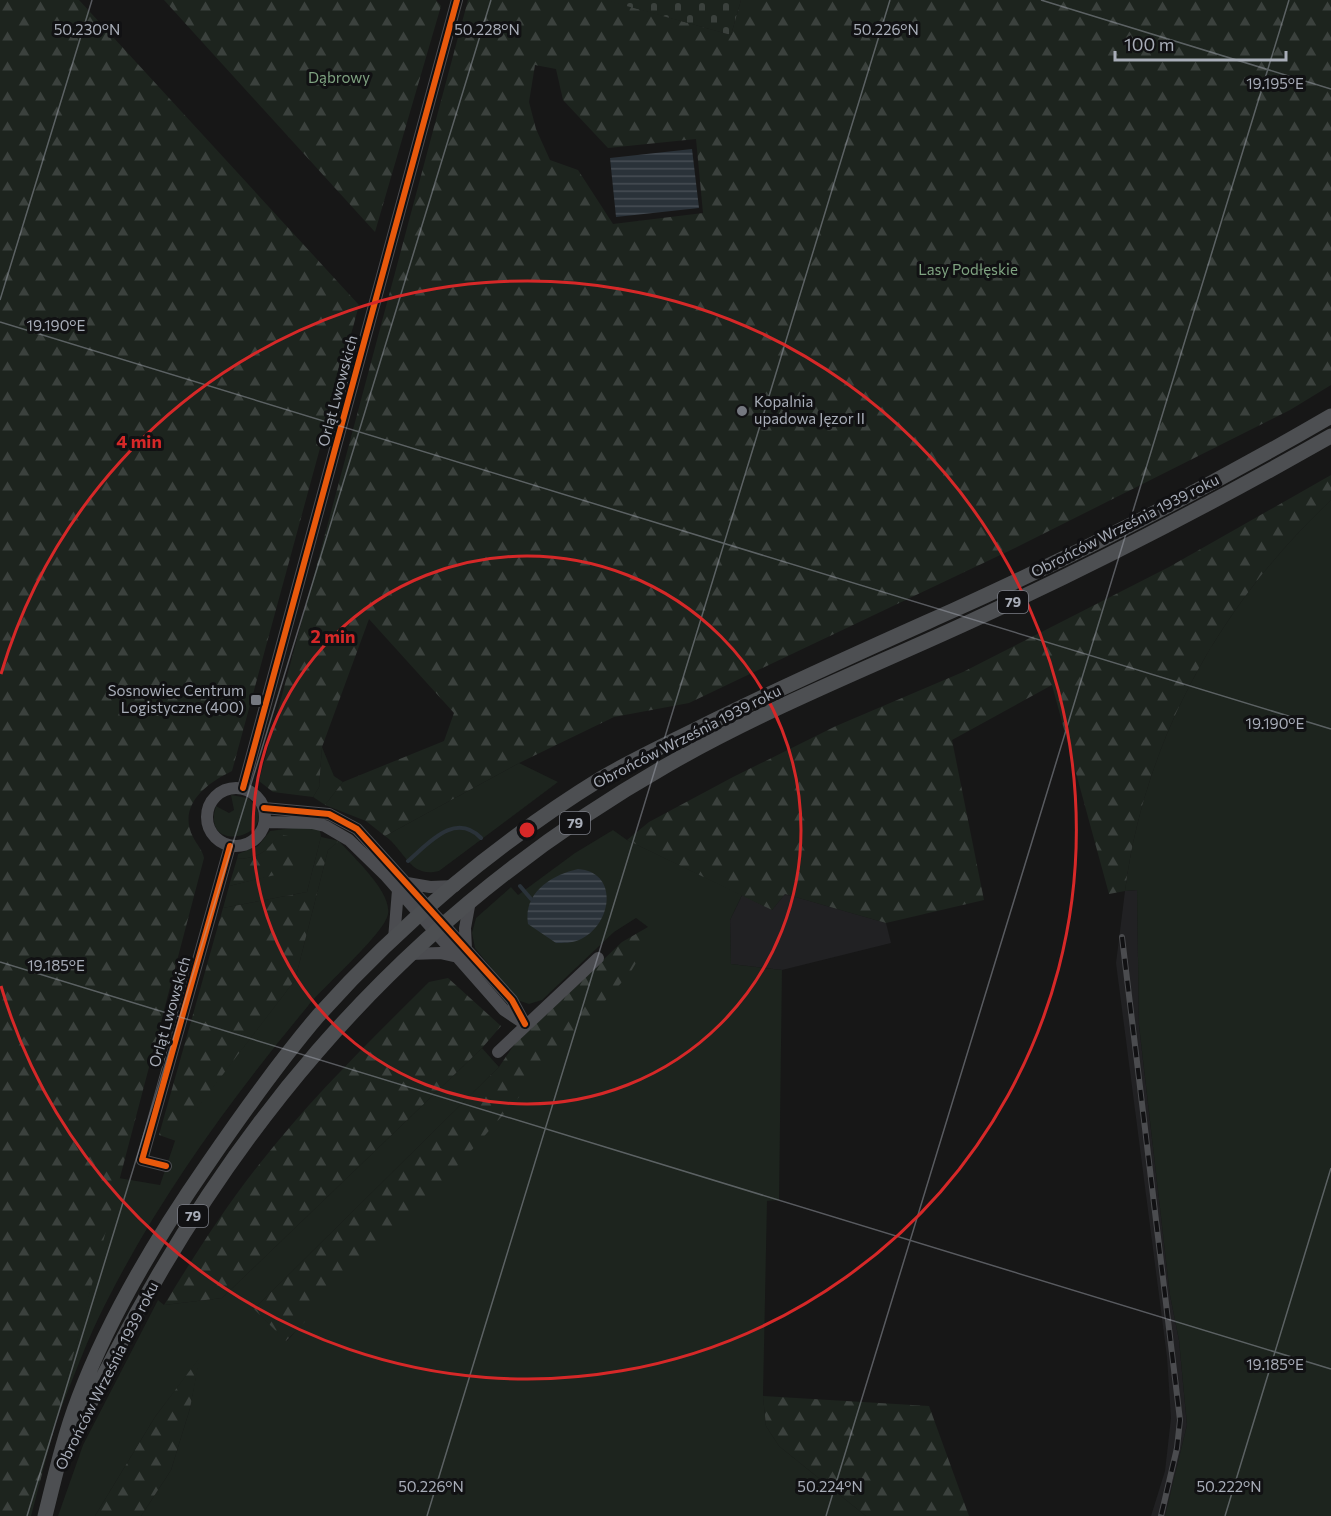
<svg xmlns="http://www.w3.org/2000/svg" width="1331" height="1516" font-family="Commissioner,sans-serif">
<defs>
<pattern id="forest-firs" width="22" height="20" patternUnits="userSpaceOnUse" patternTransform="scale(1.5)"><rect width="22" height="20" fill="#1d241e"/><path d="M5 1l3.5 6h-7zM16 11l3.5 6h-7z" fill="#3b413d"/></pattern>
<pattern id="cemetery-stones" width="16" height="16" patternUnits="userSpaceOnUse" patternTransform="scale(1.5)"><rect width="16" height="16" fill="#1d241e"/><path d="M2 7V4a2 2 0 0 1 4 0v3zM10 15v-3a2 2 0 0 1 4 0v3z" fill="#3b413d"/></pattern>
<pattern id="water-rules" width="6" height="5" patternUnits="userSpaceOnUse" patternTransform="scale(1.5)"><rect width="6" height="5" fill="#2a3239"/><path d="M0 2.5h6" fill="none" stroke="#464d54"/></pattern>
</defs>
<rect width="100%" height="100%" fill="#171717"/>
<path fill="#212123" d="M1137 890 1139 1025 1170 1295 1179 1340 1187 1425 1165 1516H1151L1165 1471 1171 1418 1167 1357 1116 963 1125 891Z
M785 894 886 923 891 943 782 970 731 964 730 920 742 895 772 910Z"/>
<path fill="#1d241e" d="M1331 500V1516H1165L1187 1425 1179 1340 1170 1295 1139 1025 1137 890 1125 891C1144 740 1221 603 1331 500Z
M322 747 334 776 343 782 325 805 313 797 319 787Z
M519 763 558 782 439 871C410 879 405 850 385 836Z
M231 795 248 798C289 834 199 859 216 806L229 813 234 810Z
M299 827 320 830 321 837 307 892 223 908 229 886 292 870 280 834C267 852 259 858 237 859L238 854 258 846 270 831Z
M613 830 627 840 742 895 730 920 731 964 782 970 779 1200 767 1201 763 1396 766 1426 779 1446 866 1516H141L171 1470 190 1408 199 1359 155 1417 95 1516H58L83 1445 158 1300 164 1305 222 1298 482 1048 499 1067 254 1309 287 1341 648 927 636 918 614 932 542 1000 529 1004 517 1000 475 948 472 933 476 918 511 887 518 895 575 853Z
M339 841C354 858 392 892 388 914 385 933 323 987 308 1006 229 1101 152 1207 98 1319 82 1353 69 1389 55 1424L119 1178 160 1185 178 1132 295 980 328 850Z"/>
<path fill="url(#forest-firs)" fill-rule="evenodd" d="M0 0H79L359 305 232 771C207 783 177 805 193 837 197 845 202 849 204 858L31 1516H0Z
M164 0H436L441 6 375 232Z
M468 0H607L731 35 741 0H1331V385L1290 410 1015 548 689 703 614 717 519 763 385 836 366 821 325 805 343 782 444 741 454 713 369 619 322 747 319 787 313 797 273 792 259 781ZM535 65 556 69 563 100 608 148 696 139 703 213 613 224 578 170 550 160 536 129 529 102Z
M1331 475V500C1221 603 1144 740 1125 891L1109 894 1052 685 952 740 984 900 886 923 785 894 772 910 627 840 649 822 733 777 836 726 963 672 1169 567Z
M279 834 302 839 292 871 229 886 237 859C259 858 267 852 279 834Z
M321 837 339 841 328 850 295 980 179 1132 176 1141 159 1135 223 908 307 892Z
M648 927 643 951 630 973 461 1162 286 1341 254 1309 499 1067 516 1042 622 942Z
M448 978 501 1026 482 1048 222 1298 164 1305C194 1256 225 1207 261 1162 312 1097 371 1040 429 982Z
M200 1357 190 1408 171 1470 141 1516H95L155 1417Z
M763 1396 929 1406 969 1516H866L779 1446 766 1426Z"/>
<path fill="url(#cemetery-stones)" d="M605 0H741L731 35Z"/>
<path fill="url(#water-rules)" d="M692 149 699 208 616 217 610 158Z
M578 869C620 872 612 926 579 940 572 943 563 943 556 943L528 924C523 893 551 875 578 869Z"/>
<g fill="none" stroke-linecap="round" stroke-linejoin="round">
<path stroke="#2a3239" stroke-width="4" d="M408 861C428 844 455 811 481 838
M520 886 531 899"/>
<path stroke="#4b4c50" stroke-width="12" d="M207 817a29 29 0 1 1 58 0a29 29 0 1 1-58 0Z
M243 788 457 0
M264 808 329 814 357 829 512 1000 525 1024
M265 822 312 823 325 826 349 840 386 876 504 1010 522 1022
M407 883 430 887 455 886
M394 939 398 890
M466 949 465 928 470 901
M410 954 440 953 458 957
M498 1052 598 958
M166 1166 142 1160 230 846"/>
<path stroke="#4d4f52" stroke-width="15" d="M74 1437C208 1148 390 923 669 764 765 709 869 668 969 622 1093 565 1213 503 1331 436
M45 1516C55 1476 64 1436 79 1397 110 1315 157 1237 207 1165 242 1114 278 1063 318 1016 399 925 498 842 602 778 633 760 665 745 697 729 781 687 867 649 954 610 1082 552 1209 487 1331 416"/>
<defs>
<path id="rail" d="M1122 937 1180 1420 1177 1448 1161 1516"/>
</defs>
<use href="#rail" stroke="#4b4c4f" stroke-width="6"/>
<use href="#rail" stroke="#111113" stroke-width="4" stroke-dasharray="11" stroke-linecap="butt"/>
<defs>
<path id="cycleway" d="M243 788 457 0
M264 808 329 814 357 829 512 1000 525 1024
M166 1166 142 1160 230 846"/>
</defs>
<use href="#cycleway" stroke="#111113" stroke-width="10"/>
<use href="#cycleway" stroke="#e8590c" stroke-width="6"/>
</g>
<path fill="none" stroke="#a8adb8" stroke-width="1.5" stroke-opacity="0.45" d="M1041 0 1331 89M0 300 92 0M0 322 1331 729M0 962 1331 1369M27 1516 491 0M427 1516 890 0M826 1516 1289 0M1225 1516 1331 1168"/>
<g fill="none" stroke="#d62828" stroke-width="3">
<circle cx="527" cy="830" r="274"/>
<path d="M1 674A549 549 0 1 1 1 986"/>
</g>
<g fill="#757880" stroke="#111113" stroke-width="2">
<circle cx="742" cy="411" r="6"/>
<rect x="250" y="694" width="12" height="12" rx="3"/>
</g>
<g text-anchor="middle" stroke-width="6" stroke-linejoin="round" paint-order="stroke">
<g fill="#111113" stroke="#7b7e86" stroke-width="1.5">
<rect x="998" y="591" width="30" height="22" rx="4.5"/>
<rect x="560" y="812" width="30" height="22" rx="4.5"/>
<rect x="178" y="1205" width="30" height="22" rx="4.5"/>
</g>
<g font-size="14" font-weight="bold" fill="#a8adb8">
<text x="1013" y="607">79</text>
<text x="575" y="828">79</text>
<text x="193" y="1221">79</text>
</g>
<g font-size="15" fill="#7fa381" stroke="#111113">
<text x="339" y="83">Dąbrowy</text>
<text x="968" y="275">Lasy Podłęskie</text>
</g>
<g font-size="15" fill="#a8adb8" stroke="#111113">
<text transform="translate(338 391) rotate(-75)" y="5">Orląt Lwowskich</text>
<text transform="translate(1125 526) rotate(-27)" y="5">Obrońców Września 1939 roku</text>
<text transform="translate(687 737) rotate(-27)" y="5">Obrońców Września 1939 roku</text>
<text transform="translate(170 1012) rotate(-74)" y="5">Orląt Lwowskich</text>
<text transform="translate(107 1376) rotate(-63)" y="5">Obrońców Września 1939 roku</text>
</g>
<g font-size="15" fill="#a8adb8" stroke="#111113" text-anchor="start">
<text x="754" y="407">Kopalnia<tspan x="754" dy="17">upadowa Jęzor II</tspan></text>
<text x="244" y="696" text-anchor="end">Sosnowiec Centrum<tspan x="244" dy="17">Logistyczne (400)</tspan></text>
</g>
</g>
<g font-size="15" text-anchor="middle" fill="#a8adb8" stroke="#111113" stroke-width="6" stroke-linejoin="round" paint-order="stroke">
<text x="87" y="35">50.230°N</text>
<text x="487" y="35">50.228°N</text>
<text x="886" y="35">50.226°N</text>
<text x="1275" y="89">19.195°E</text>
<text x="56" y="331">19.190°E</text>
<text x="1275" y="729">19.190°E</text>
<text x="56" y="971">19.185°E</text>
<text x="1275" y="1370">19.185°E</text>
<text x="431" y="1492">50.226°N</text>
<text x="830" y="1492">50.224°N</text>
<text x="1229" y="1492">50.222°N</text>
</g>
<circle cx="527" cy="830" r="9" fill="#d62828" stroke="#111113" stroke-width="3"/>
<g font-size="18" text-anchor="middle" font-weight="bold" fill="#d62828" stroke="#111113" stroke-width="6" stroke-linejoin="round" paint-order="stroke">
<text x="139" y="448">4 min</text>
<text x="333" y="643">2 min</text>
</g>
<path d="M1115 51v9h171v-9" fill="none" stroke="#a8adb8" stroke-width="3"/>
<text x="1124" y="51" font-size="18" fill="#a8adb8" stroke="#111113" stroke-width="4.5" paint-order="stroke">100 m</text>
</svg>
